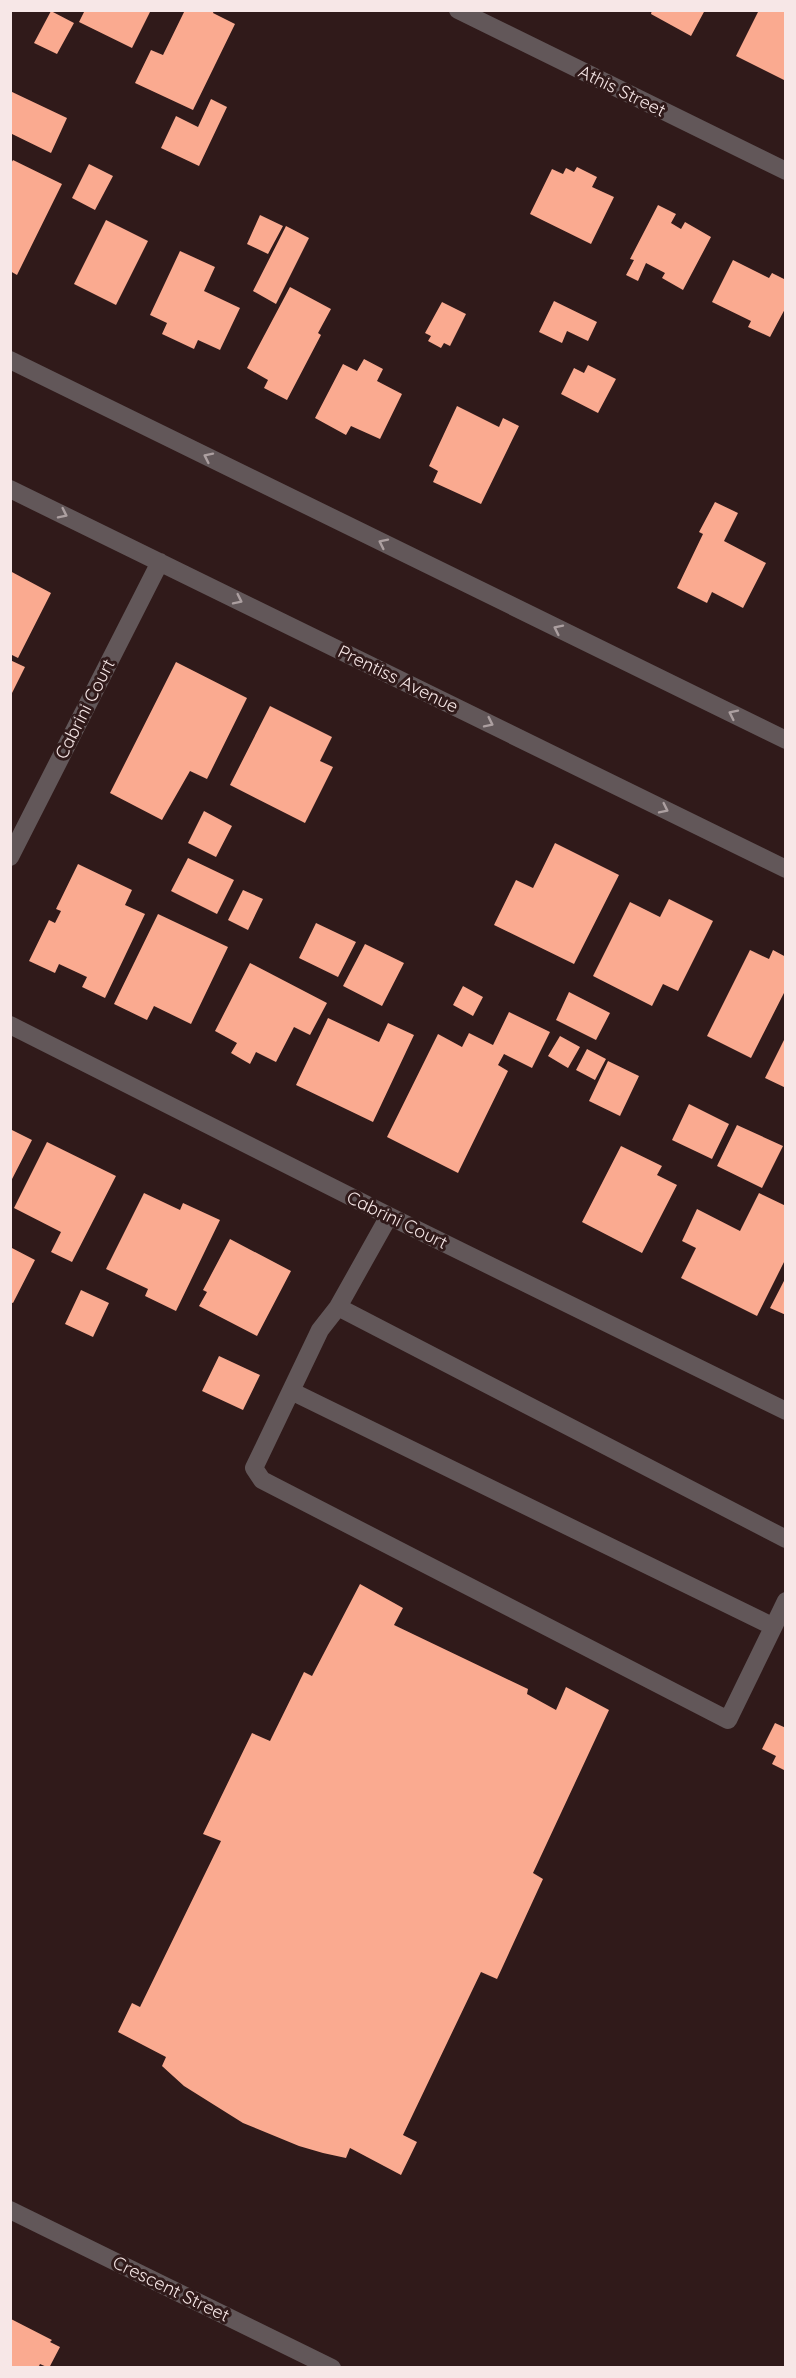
<svg xmlns="http://www.w3.org/2000/svg" width="796" height="2378" font-family="Quicksand,sans-serif">
<rect width="100%" height="100%" fill="#301a1a"/>
<path fill="#faaa90" d="M85 10H151L132 48 79 22Z
M185 10H214L213 13 235 24 193 110 135 83 151 50 163 55Z
M652 10H705L691 36 651 14Z
M759 10H786V81L736 56Z
M51 11 74 23 57 54 34 43Z
M10 91 67 118 51 153 10 133Z
M211 99 227 107 199 166 161 148 176 116 198 127Z
M13 160 62 184 17 275 10 271V165Z
M89 164 113 176 95 210 72 198Z
M577 167 597 177 592 187 614 197 591 244 530 214 552 169 563 174 566 168 574 172Z
M658 205 676 214 671 223 681 229 685 222 711 237 683 290 662 278 665 273 646 263 638 281 626 275 634 260 630 259Z
M260 215 283 226 268 254 247 244Z
M106 220 148 241 116 305 74 284Z
M286 226 309 238 276 304 253 291Z
M180 251 215 267 204 291 240 308 220 350 198 340 194 349 162 334 167 323 150 315Z
M733 260 769 278 772 273 786 280V307L770 337 748 327 751 321 712 302Z
M290 287 331 309 318 333 321 335 287 400 264 388 268 380 247 368Z
M554 301 597 322 588 341 567 331 562 343 539 332Z
M442 302 466 314 450 346 444 343 441 348 428 341 431 336 425 333Z
M364 359 383 369 377 381 402 394 380 439 351 426 346 435 315 418 343 364 357 371Z
M588 365 616 379 598 413 561 394 574 368 584 373Z
M457 406 499 427 503 418 519 426 481 504 433 482 438 471 429 466Z
M715 502 738 513 724 541 766 563 743 608 712 592 707 603 677 588 703 534 699 532Z
M10 571 51 593 18 658 10 654Z
M10 660 25 667 10 697Z
M176 662 247 698 207 779 190 771 162 820 110 793Z
M270 706 332 737 320 761 333 767 305 823 230 785Z
M204 811 232 826 216 857 188 843Z
M555 843 619 875 574 964 494 925 516 880 533 888Z
M188 858 234 880 217 914 171 891Z
M78 864 132 890 125 905 145 914 105 998 82 987 87 977 59 964 55 973 29 961 49 920 55 923 61 911 56 909Z
M243 890 263 899 248 930 228 920Z
M669 899 713 921 678 991 663 984 652 1006 593 976 630 902 660 917Z
M158 914 228 947 191 1024 154 1006 147 1020 114 1004Z
M316 923 356 942 338 977 299 958Z
M365 944 404 963 382 1006 343 986Z
M750 950 769 959 773 950 786 957V989L751 1058 707 1036Z
M250 963 327 1003 310 1035 294 1027 276 1062 256 1052 250 1064 231 1053 237 1043 215 1031Z
M463 986 483 997 473 1016 453 1005Z
M569 992 610 1013 596 1040 556 1020Z
M509 1012 550 1032 532 1068 504 1054 498 1065 508 1071 458 1173 387 1137 438 1034 462 1047 469 1033 493 1045Z
M328 1018 379 1042 388 1023 414 1035 373 1122 296 1085Z
M560 1036 580 1047 568 1068 548 1056Z
M786 1036V1088L765 1078Z
M587 1049 606 1059 595 1080 576 1070Z
M608 1061 639 1076 620 1116 589 1101Z
M689 1104 729 1124 712 1159 672 1140Z
M737 1125 783 1146 762 1188 717 1166Z
M10 1129 32 1140 10 1183Z
M47 1142 116 1176 72 1262 51 1252 61 1232 14 1208Z
M621 1146 662 1166 657 1175 677 1185 642 1253 582 1222Z
M144 1193 180 1210 183 1203 220 1220 176 1311 145 1296 148 1289 106 1269Z
M759 1193 786 1206V1258L757 1316 681 1278 696 1248 682 1241 697 1209 740 1231Z
M230 1239 291 1271 257 1336 199 1306 207 1292 203 1290Z
M10 1247 35 1260 13 1303 10 1302Z
M786 1277V1315L770 1308Z
M81 1290 109 1303 93 1337 65 1324Z
M219 1356 260 1375 243 1410 202 1391Z
M360 1584 403 1608 394 1625 528 1689 527 1694 556 1710 566 1687 609 1710 533 1873 543 1879 497 1979 481 1972 403 2135 417 2142 401 2175 350 2148 346 2158 323 2153 299 2146 243 2123 184 2086 162 2066 166 2057 118 2032 132 2003 140 2007 221 1841 203 1834 252 1733 270 1741 304 1672 312 1676Z
M775 1723 786 1728V1771L772 1764 776 1756 762 1749Z
M11 2319 52 2340 50 2342 60 2347 49 2368 40 2364 38 2368H10Z"/>
<g fill="none" stroke-linecap="round" stroke-linejoin="round">
<path stroke="#625759" stroke-width="18" d="M458 10 786 171
M10 360 786 740
M10 489 786 869
M10 857 160 562
M10 1025 389 1216 786 1411
M389 1216 338 1307 320 1330 254 1468 262 1480 728 1720 786 1601
M338 1307 786 1539
M291 1391 772 1626
M10 2210 332 2368"/>
</g>
<defs><path id="oneway-chevron" d="M-2-3.5L2.5 0L-2 3.5" fill="none" stroke-width="1.6" stroke-linecap="round" stroke-linejoin="round" transform="scale(1.5)"/></defs>
<g stroke="#ac9fa0">
<use href="#oneway-chevron" transform="translate(208 457) rotate(-154)"/>
<use href="#oneway-chevron" transform="translate(63 514) rotate(26)"/>
<use href="#oneway-chevron" transform="translate(383 543) rotate(-154)"/>
<use href="#oneway-chevron" transform="translate(238 600) rotate(26)"/>
<use href="#oneway-chevron" transform="translate(558 629) rotate(-154)"/>
<use href="#oneway-chevron" transform="translate(733 714) rotate(-154)"/>
<use href="#oneway-chevron" transform="translate(489 723) rotate(26)"/>
<use href="#oneway-chevron" transform="translate(664 809) rotate(26)"/>
</g>
<g text-anchor="middle" stroke-width="6" stroke-linejoin="round" paint-order="stroke">
<g font-size="18" fill="#f7e7e7" stroke="#301a1a">
<text transform="translate(622 91) rotate(26)" y="6">Athis Street</text>
<text transform="translate(398 679) rotate(26)" y="6">Prentiss Avenue</text>
<text transform="translate(85 709) rotate(-63)" y="6">Cabrini Court</text>
<text transform="translate(397 1220) rotate(26)" y="6">Cabrini Court</text>
<text transform="translate(171 2289) rotate(26)" y="6">Crescent Street</text>
</g>
</g>
<rect width="796" height="2378" fill="none" stroke="#f7e7e7" stroke-width="24"/>
</svg>
